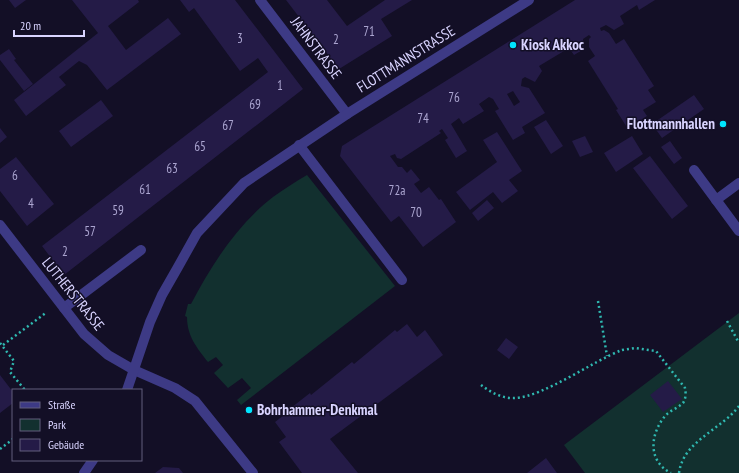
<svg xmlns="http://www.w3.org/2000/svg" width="739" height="473" font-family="'PT Sans Narrow',sans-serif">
<rect width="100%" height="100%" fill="#130f26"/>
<path fill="#12302f" d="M307 175 395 286 241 405 237 400 251 388 242 378 228 388 214 373 223 365 216 357 208 362C197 348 187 336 187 317L185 316 188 304H191C212 264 237 225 273 197 284 189 295 182 307 175Z
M739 313V473H585L564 445Z"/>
<path fill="#241b47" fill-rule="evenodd" d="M9 0H26L15 8Z
M72 0H138L139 2 108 26 126 50 168 18 181 34 107 90 87 65 79 61 59 77 66 85 26 116 14 100 98 33Z
M180 0H235L303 89 64 275 42 246 268 72 258 58 240 71 194 8 189 12Z
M286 0H327L347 26 385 0H412L381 19 392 36 339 69Z
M575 0H655L639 10 637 5 620 16 624 24 614 30 606 25 600 28 601 31 604 30 609 33 616 44 624 39 654 86 648 90 656 102 643 110 647 116 628 129 616 110 618 109 588 61 595 56 589 47V39L591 37 589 35 583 39 584 49 574 55 569 48 539 66 542 71 535 82 525 77 522 79 521 86 529 88 545 113 522 127 525 133 513 140 495 111 499 109 493 99 489 97 479 104 484 111 463 124 459 118 451 124 467 151 456 158 445 140 448 138 442 129 439 131 441 133 401 159 397 158 395 154 390 156 398 167H402L407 173 411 169 420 180 414 184 421 193 429 187 439 200 441 199 456 222 423 247 399 216 391 222 340 156 342 146ZM513 91 520 102 514 106 507 94Z
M9 49 16 59 14 60 33 84 24 91 0 60V55Z
M694 95 704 109 662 138 652 124Z
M101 100 113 116 71 147 59 131Z
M546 120 563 146 551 154 534 127Z
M0 128 7 137 0 143Z
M497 132 522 171 509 180 518 191 502 203 493 192 470 210 456 192 497 162 483 140Z
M585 136 593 152 580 157 572 141Z
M632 136 643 154 616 172 604 153Z
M670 141 682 158 674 164 661 147Z
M650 156 688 206 672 219 633 168Z
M16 157 54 204 27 226 0 191V169Z
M487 200 494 208 478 221 472 213Z
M407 324 417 337 425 330 443 355 330 439 358 473H302L279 442 286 437 275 422 288 412 287 411 310 393 311 395 352 362 354 364 395 330 397 332Z
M506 338 518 347 509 359 497 350Z
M0 375 13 392V403L0 413Z
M668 381 682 399 663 412 650 395Z
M546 458 557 473H527Z
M163 467 179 468 183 473H155Z"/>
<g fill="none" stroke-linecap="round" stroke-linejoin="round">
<path stroke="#2fb8b0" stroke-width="2.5" stroke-dasharray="2 3" stroke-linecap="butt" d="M598 301 607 356
M727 321 739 343
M0 343 14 361 10 372 25 390
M3 345 47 312
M481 385C490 392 503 399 515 398 543 397 593 361 622 350L635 348 656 351 685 388C686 392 686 399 683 403 678 408 671 410 666 415 650 433 647 461 671 473
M0 449 13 439
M679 473C683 441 721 430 739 406"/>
<path stroke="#3d3a85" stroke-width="10" d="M299 145 402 280
M716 200 739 183
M64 308 141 250"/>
<path stroke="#3d3a85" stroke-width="10" d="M260 0 347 114
M694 170 739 231
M0 225 84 334 108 355 134 370 175 388 195 401 253 473"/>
<path stroke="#3d3a85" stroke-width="10" d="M127 390 150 322 162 295 178 267 197 233 244 183 347 114 529 0
M84 473 93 460"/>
</g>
<g fill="#00e5ff" stroke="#130f26" stroke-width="1.5">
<circle cx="513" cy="45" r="4"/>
<circle cx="723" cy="124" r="4"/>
<circle cx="249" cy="410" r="4"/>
</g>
<g text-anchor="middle" stroke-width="3" stroke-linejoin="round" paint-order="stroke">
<g font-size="13" fill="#aca6d1">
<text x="369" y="36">71</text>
<text x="240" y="43">3</text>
<text x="336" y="44">2</text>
<text x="280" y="90">1</text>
<text x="454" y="102">76</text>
<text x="255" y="109">69</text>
<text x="423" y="123">74</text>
<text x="228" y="130">67</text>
<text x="200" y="151">65</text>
<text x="172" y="173">63</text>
<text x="15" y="180">6</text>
<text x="145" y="194">61</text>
<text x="397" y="195">72a</text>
<text x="31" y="208">4</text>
<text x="118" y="215">59</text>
<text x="416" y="217">70</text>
<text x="90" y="236">57</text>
<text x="65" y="256">2</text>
</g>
<g font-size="15" font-weight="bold" fill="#d9d4ff" stroke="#130f26" text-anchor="start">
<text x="521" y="50">Kiosk Akkoc</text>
<text x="715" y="129" text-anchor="end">Flottmannhallen</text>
<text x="257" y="415">Bohrhammer-Denkmal</text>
</g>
<g font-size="15" fill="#d9d4ff" stroke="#130f26">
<text transform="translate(316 48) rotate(53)" y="5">JAHNSTRASSE</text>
<text transform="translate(406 59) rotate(-32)" y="5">FLOTTMANNSTRASSE</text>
<text transform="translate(73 294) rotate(51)" y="5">LUTHERSTRASSE</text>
</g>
</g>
<rect x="12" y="389" width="130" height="72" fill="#130f26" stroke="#625e7d"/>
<rect x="20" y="402" width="20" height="6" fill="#3d3a85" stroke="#625e7d"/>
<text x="48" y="409" font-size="12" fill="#d9d4ff">Straße</text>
<rect x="20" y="419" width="20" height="12" fill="#12302f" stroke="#625e7d"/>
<text x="48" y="429" font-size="12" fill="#d9d4ff">Park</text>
<rect x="20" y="439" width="20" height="12" fill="#241b47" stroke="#625e7d"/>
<text x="48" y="449" font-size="12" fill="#d9d4ff">Gebäude</text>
<path d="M14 30v6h70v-6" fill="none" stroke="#d9d4ff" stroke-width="2"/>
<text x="20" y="30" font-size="12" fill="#d9d4ff" stroke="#130f26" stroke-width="3" paint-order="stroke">20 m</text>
</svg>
